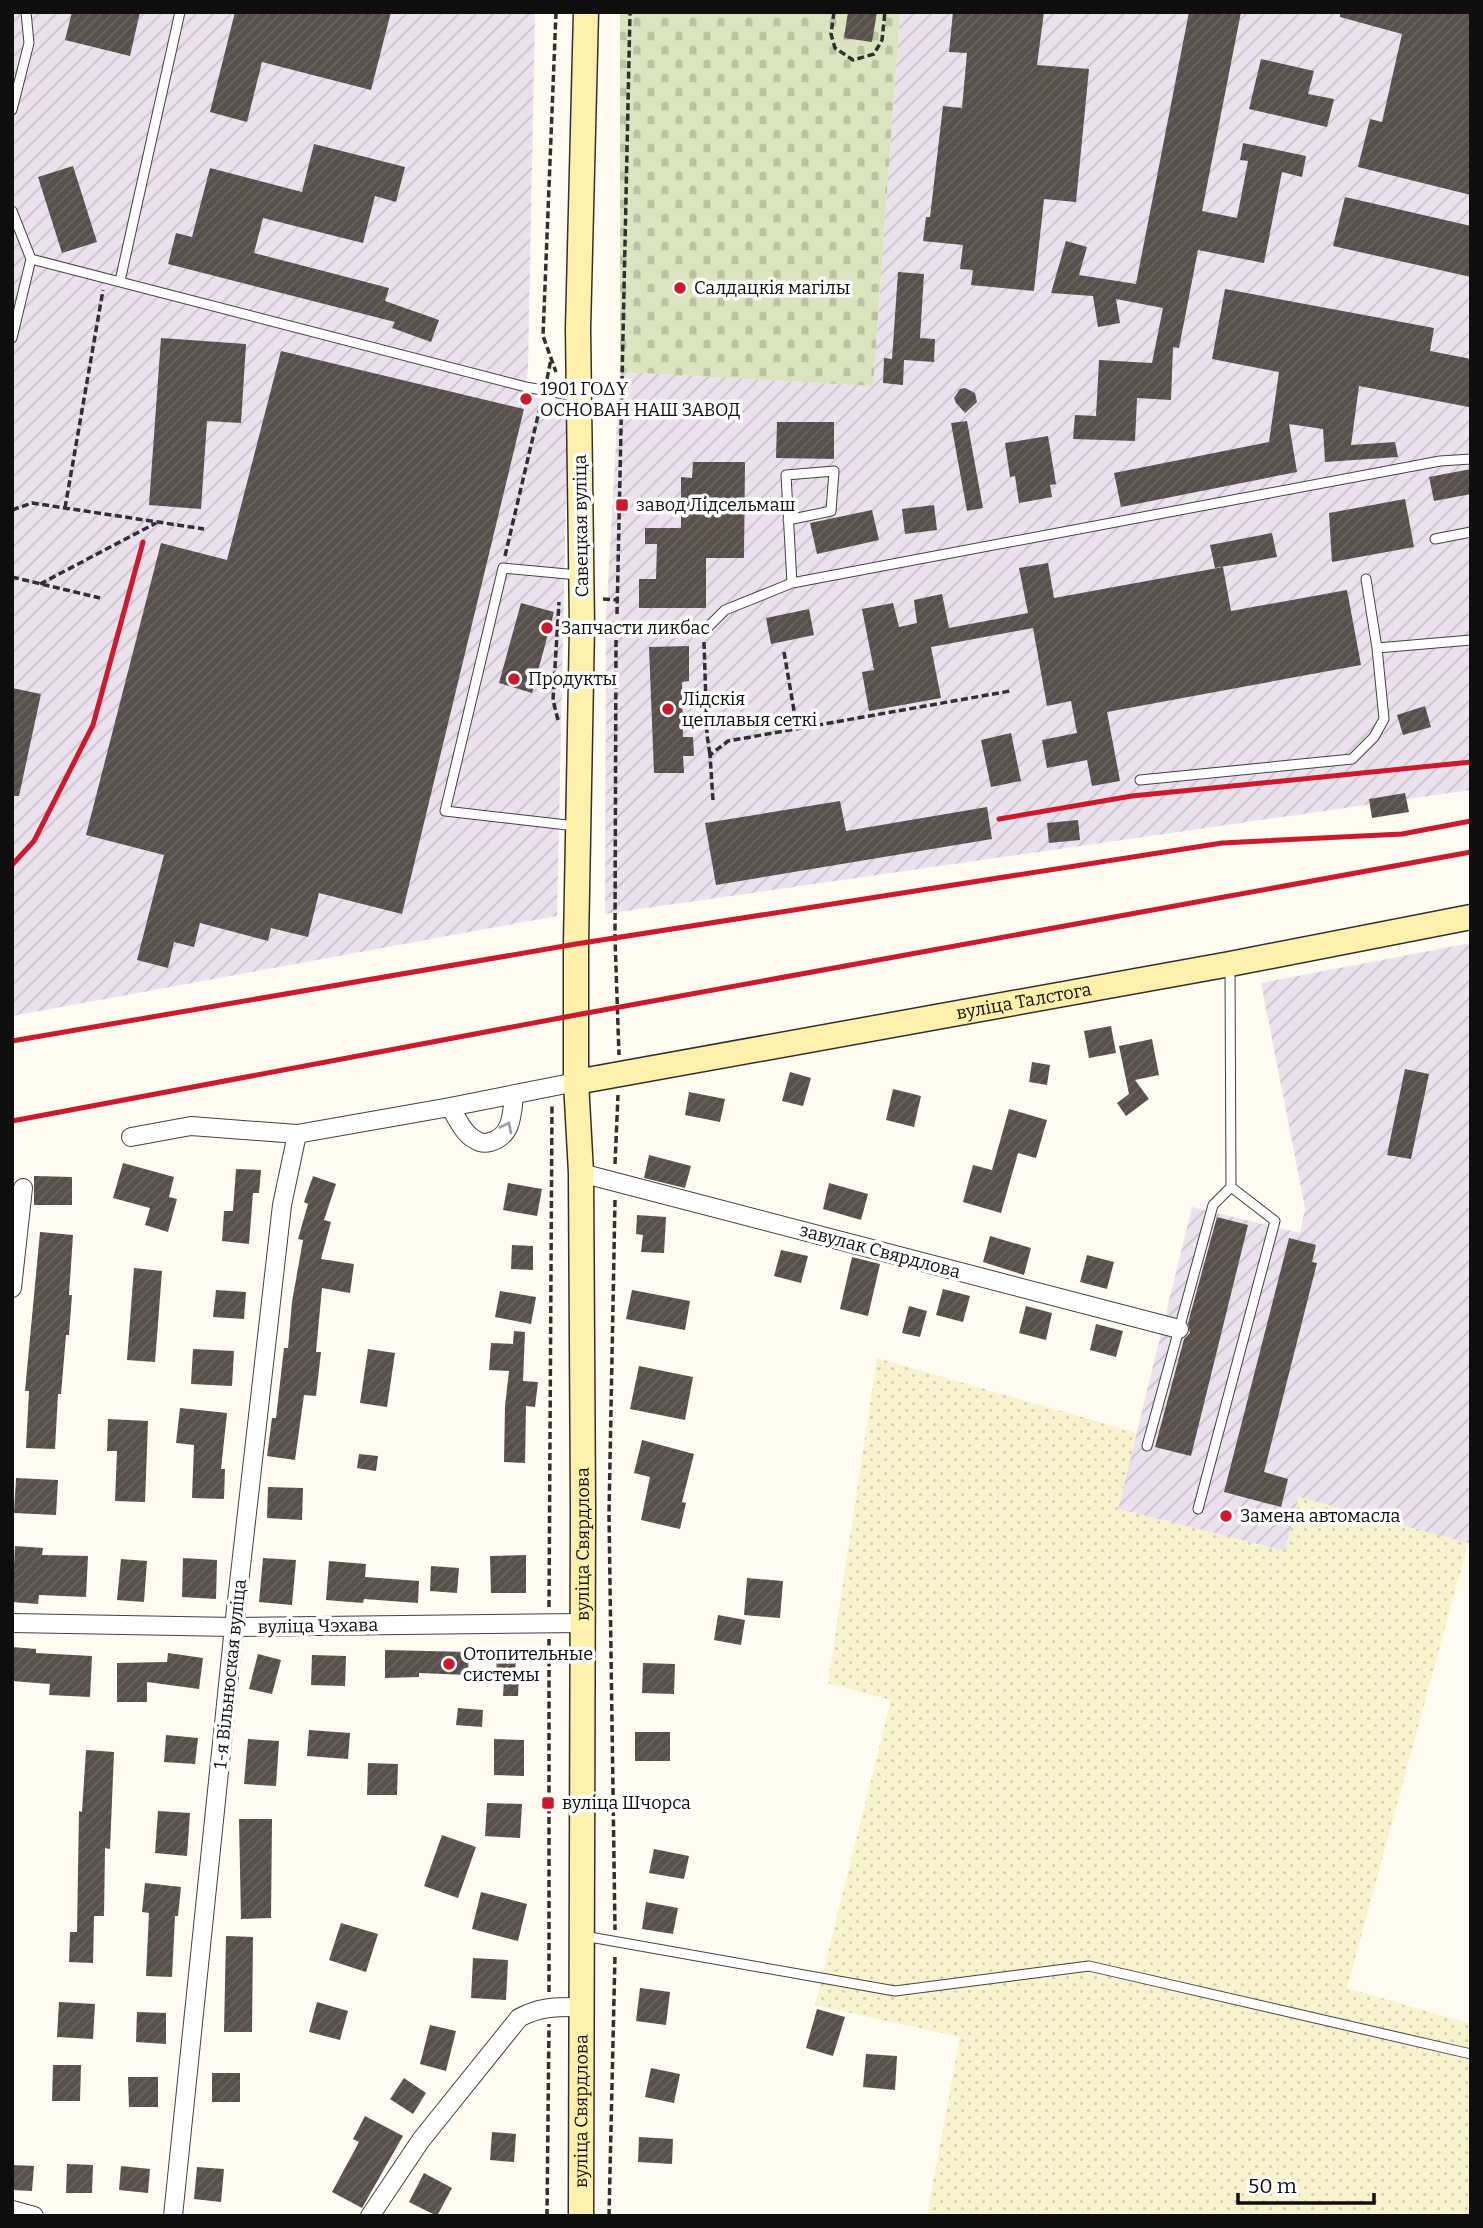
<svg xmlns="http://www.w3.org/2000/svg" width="1483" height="2228" font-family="Bitter,serif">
<defs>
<pattern id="industrial-furrows" width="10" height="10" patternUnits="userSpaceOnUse" patternTransform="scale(1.75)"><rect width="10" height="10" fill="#ece2ee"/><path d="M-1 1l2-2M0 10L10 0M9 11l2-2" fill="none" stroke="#c9c1cb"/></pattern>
<pattern id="farmland-dots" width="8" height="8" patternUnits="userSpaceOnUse" patternTransform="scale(1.75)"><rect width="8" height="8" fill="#f8f2cd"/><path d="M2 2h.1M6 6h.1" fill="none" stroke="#d3ceaf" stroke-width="1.8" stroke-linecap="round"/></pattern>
<pattern id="cemetery-stones" width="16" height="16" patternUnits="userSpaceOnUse" patternTransform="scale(1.75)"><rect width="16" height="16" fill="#dae4be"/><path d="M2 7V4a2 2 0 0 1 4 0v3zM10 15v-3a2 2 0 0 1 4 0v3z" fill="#bac2a2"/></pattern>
<pattern id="building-hatch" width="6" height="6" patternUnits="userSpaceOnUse" patternTransform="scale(1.75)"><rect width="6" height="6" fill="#584e4a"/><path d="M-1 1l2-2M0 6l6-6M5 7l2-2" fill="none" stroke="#6b6360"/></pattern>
</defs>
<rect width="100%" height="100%" fill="#fffbf0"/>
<path fill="url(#industrial-furrows)" d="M12 12H535L528 369 525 395 568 405 557 916 12 1016Z
M900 12H1471V790L605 914 606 620 620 372 873 386Z
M1471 943V1544L1299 1497 1285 1551 1118 1509 1192 1207 1300 1233 1305 1208 1261 983Z"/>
<path fill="url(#farmland-dots)" d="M877 1358 1137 1433 1118 1509 1285 1551 1299 1497 1468 1543 1347 1988 1471 2024V2216H927L960 2037 815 2005 891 1700 828 1683Z"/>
<path fill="url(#cemetery-stones)" d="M620 12H900L873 386 620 372Z"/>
<path fill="url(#building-hatch)" d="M72 12H140L130 56 65 40Z
M235 12H391L371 90 262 62 247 122 210 112Z
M848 12H877L872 42 844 38Z
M953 12H1044L1037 65 1089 69 1076 202 1044 199 1034 291 971 285 973 270 960 269 963 245 923 241 926 217H930L943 106 962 108 967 53 949 52Z
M1189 12H1241L1202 211 1237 218 1248 161 1240 160 1243 143 1306 156 1302 177 1282 172 1264 263 1198 250 1179 348 1173 347 1171 400 1137 398 1135 441 1073 439 1075 415 1096 416 1099 360 1152 363 1163 308 1116 299 1120 323 1098 327 1093 296 1051 293 1066 241 1087 247 1079 275 1136 284Z
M1340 12H1471V195L1358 167 1370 119 1382 122 1402 34 1340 17Z
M1261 59 1314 71 1308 94 1334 99 1327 127 1249 109Z
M314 144 405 167 396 202 375 196 363 243 263 218 254 253 389 288 385 301 439 320 431 342 392 328 395 322 168 264 176 233 192 237 210 168 302 192Z
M73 166 97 242 62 253 38 177Z
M1345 197 1471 226V277L1333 246Z
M898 272 924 274 920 338 935 339 934 362 904 360 903 385 883 383 884 358 892 359Z
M1225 289 1434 328 1430 351 1471 359 1469 407 1359 386 1351 445 1395 442 1398 457 1325 462 1323 429 1289 424 1297 472 1121 507 1114 473 1269 442 1279 372 1212 359Z
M161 338 246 344 241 423 207 421 201 509 149 505Z
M281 351 524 409 402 914 319 893 308 937 271 928 268 941 200 923 194 947 174 942 168 968 137 960 164 855 86 835 161 543 227 560Z
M965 388 975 393 977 402 965 413 956 403 954 398 960 389Z
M967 421 983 508 967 511 951 423Z
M777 422H834V459L776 458Z
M1048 436 1056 484 1050 485 1052 497 1019 503 1015 476 1010 477 1005 443Z
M693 462H745L744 558H706V608H639V579H656L657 544H645V528H681V477L692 478Z
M1471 469V494L1434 501 1429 477Z
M1405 499 1414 547 1332 562 1329 513Z
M934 505 937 530 905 534 902 509Z
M872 510 879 540 817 554 810 523Z
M1272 533 1277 557 1215 568 1210 545Z
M1048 563 1054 598 1223 567 1231 611 1347 590 1361 665 1107 712 1120 781 1092 786 1087 760 1047 768 1042 740 1077 733 1071 701 1047 706 1033 628 931 647 941 698 869 711 862 672 874 670 862 609 893 603 899 627 917 623 914 600 942 594 949 628 1028 613 1019 568Z
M521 603 554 612 532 693 499 683Z
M809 609 814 635 771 644 766 618Z
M689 646V681L682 682 683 737H693L694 756H683L684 773H654L649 647Z
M12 688 41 694 19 796H12Z
M1425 706 1431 727 1403 735 1397 715Z
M1011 733 1021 781 991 787 981 740Z
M1405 793 1409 812 1372 818 1369 799Z
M840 801 846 831 987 807 992 839 716 885 705 823Z
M1078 820 1080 840 1049 843 1047 823Z
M1111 1026 1116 1053 1089 1058 1084 1031Z
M1152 1039 1159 1075 1135 1080 1149 1099 1126 1116 1117 1103 1129 1094 1119 1046Z
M1032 1062 1050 1065 1047 1085 1029 1082Z
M1405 1069 1429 1074 1411 1159 1387 1155Z
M790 1072 811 1078 803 1106 782 1101Z
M893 1089 921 1096 914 1127 886 1120Z
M689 1092 725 1099 720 1122 685 1115Z
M1009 1109 1047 1120 1036 1158 1018 1153 1001 1213 963 1202 973 1165 992 1170Z
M649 1155 691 1166 685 1188 644 1178Z
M123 1163 174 1177 169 1197 177 1199 168 1232 145 1225 150 1208 113 1198Z
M236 1169 261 1170 259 1193H253L249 1244 222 1241 224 1211H233Z
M34 1176 72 1177V1205H34Z
M313 1176 336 1184 324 1220 331 1222 321 1259 354 1264 350 1293 322 1288 316 1352H321L316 1396 304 1395 295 1460 267 1456 272 1418H276L284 1348H288L292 1302 303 1240 298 1239 308 1204 304 1202Z
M508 1183 542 1189 537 1216 503 1210Z
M829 1183 868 1194 861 1220 823 1209Z
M637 1215 666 1217 664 1253 641 1252 643 1235 636 1234Z
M1217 1217 1248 1225 1191 1456 1155 1447 1184 1339 1190 1333 1188 1323Z
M40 1232 73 1235 69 1295H72L69 1335H66L61 1394H58L55 1449 26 1448 29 1391H25Z
M990 1236 1031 1248 1024 1275 983 1262Z
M1289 1238 1316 1245 1312 1262 1317 1263 1264 1472 1288 1479 1281 1507 1224 1492Z
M512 1245 533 1246V1270L511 1269Z
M781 1250 808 1256 801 1283 774 1276Z
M1087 1255 1114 1262 1107 1289 1080 1282Z
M852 1257 880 1264 868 1316 840 1309Z
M134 1268 162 1271 155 1362 127 1360Z
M943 1289 970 1296 963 1322 936 1315Z
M216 1290 246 1292 244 1319 213 1317Z
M632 1290 690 1301 685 1330 626 1319Z
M500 1291 536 1297 531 1324 495 1317Z
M909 1306 927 1311 920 1337 902 1333Z
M1026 1306 1052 1313 1046 1340 1019 1333Z
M1096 1324 1123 1331 1116 1357 1090 1350Z
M514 1331 525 1332 523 1381 538 1382 535 1407 526 1406 525 1463 504 1462 505 1406 509 1371 489 1370 491 1343 513 1344Z
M193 1349 234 1351 232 1386 191 1384Z
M368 1349 395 1353 387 1407 360 1403Z
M639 1366 693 1377 685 1420 630 1409Z
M180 1408 227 1413 221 1469H225L224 1499 192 1498 194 1445 176 1443Z
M108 1419 148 1421 145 1502 115 1501 117 1451H107Z
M642 1440 694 1454 682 1502 686 1503 680 1529 641 1520 650 1477 634 1473Z
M359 1454 378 1456 376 1471 357 1468Z
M16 1478 58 1480 56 1515 14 1513Z
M268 1487 303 1488 302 1520 267 1518Z
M15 1546 43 1548 42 1555 88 1556 86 1597 39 1595 38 1604 12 1602Z
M526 1555V1593H491L490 1556Z
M183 1558 217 1560 216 1599 182 1597Z
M263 1558 296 1560 292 1605 259 1602Z
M121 1559 147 1561 144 1602 117 1600Z
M329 1561 366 1564 365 1577 419 1581 418 1603 364 1599 363 1603 326 1600Z
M431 1566 459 1568 457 1593 430 1591Z
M747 1578 783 1581 780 1618 744 1615Z
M718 1615 745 1620 741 1645 714 1640Z
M12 1647 36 1649V1653L92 1656 90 1697 49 1695 50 1684 12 1681Z
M385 1650 469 1652 468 1675 419 1673V1677L385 1678Z
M168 1653 203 1658 199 1689 147 1682V1702H117V1663L167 1662Z
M497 1653 516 1654 515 1676H519L518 1696H503L504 1679H496Z
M258 1654 281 1660 272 1694 249 1689Z
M312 1655 346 1656 345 1686 311 1685Z
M643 1663 675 1664 674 1694 642 1693Z
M458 1708 483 1710 482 1727 456 1725Z
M309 1730 350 1733 348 1759 307 1756Z
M635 1732H670V1761H635Z
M166 1735 198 1738 195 1764 164 1762Z
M248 1739 279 1741 276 1786 244 1784Z
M494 1739 524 1740V1776L494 1775Z
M86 1750 114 1752 110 1849 105 1848 104 1916H94L93 1963 69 1962 70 1932H77L79 1811 82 1812Z
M368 1763 398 1764 397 1795H367Z
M487 1803 522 1804 520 1838 485 1836Z
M158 1811 190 1813 187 1856 155 1853Z
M239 1819H272L271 1918 241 1919Z
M442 1835 476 1847 458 1898 424 1886Z
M654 1849 689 1856 684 1879 649 1873Z
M145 1883 181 1887 178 1916H175L172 1977 146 1976 149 1913 142 1912Z
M481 1892 527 1904 518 1941 472 1929Z
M646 1902 678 1908 673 1934 642 1929Z
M341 1923 378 1934 366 1972 329 1960Z
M226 1936 253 1937 252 2032H224Z
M473 1958 508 1960 506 2000 471 1998Z
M640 1988 670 1992 666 2025 636 2021Z
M59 2002 95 2004 93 2039 57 2037Z
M317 2002 348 2011 340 2040 309 2032Z
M817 2009 845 2017 833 2056 806 2048Z
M137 2012 166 2013V2044L136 2042Z
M430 2025 456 2031 446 2071 420 2064Z
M866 2054 897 2056 895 2090 863 2087Z
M53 2065H81L80 2101H52Z
M651 2068 680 2074 674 2103 645 2097Z
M212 2073H240V2102H212Z
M128 2077H158V2107H129Z
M404 2078 426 2093 413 2114 390 2099Z
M365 2116 403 2136 362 2208 332 2192 359 2142 353 2139Z
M492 2132 516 2134 514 2162 490 2160Z
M639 2137 673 2139 672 2164 638 2162Z
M67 2164 93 2165 92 2193H66Z
M12 2165 34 2166 32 2191 12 2190Z
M121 2166 150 2169 148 2193 119 2190Z
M197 2167 224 2169 221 2202 194 2199Z
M424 2173 452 2188 437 2216 409 2202Z"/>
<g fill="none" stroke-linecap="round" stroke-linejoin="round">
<defs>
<path id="service" d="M12 110 29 43 26 12
M12 211 31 259 12 338
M31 259 526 387 575 396
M120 281 180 12
M788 520 831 511 834 471 786 475 792 583
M1435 539 1471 532
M1366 579 1377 648
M584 626 704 631 725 610 792 583 1440 461 1471 459
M1140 780 1352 759 1374 737 1384 719 1377 648 1471 640
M576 826 445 811 503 568 578 575
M1147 1446 1213 1205 1231 1187 1230 966
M1198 1509 1275 1221 1231 1187
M584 1936 895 1991 1089 1966 1471 2054"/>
<path id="minor" d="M450 1107C457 1118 463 1133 474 1139 480 1143 484 1144 490 1142 512 1136 512 1115 514 1095
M131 1137 191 1126 297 1134 450 1107 576 1082
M581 1173 1179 1329
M12 1288 23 1188
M12 1623 234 1627 583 1623
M12 2210 34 2216
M173 2216 234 1627 282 1205 297 1134
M370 2216 421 2140 519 2018C540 2006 558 2007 582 2007"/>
<g id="secondary">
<path id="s1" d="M576 1082 1230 964 1471 917"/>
<path id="s2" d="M581 2216 583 1508 581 1173 576 1082V944L582 626 578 329 586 12"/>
</g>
</defs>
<use href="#service" stroke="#414141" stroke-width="11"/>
<use href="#minor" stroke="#414141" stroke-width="20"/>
<use href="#secondary" stroke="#303030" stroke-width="27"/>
<path stroke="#303030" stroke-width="3.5" stroke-dasharray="7 3.5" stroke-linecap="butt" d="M556 12 543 336 556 372
M834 12 831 34 835 48 853 60 874 54 882 40 885 12
M547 379 551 359
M65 508 103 290
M12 510 32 503 204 529
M505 556 541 403
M12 577 100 598
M40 584 156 523
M603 599 618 600
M617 614 630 12
M616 640 615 938 619 1055
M704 642 707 735 710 755
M784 652 797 728
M558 720 553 700 559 602
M713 800 710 755 728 741 1010 691
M615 1164 618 1095
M615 1200 609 1514 615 1930
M549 1607 552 1104
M549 1992V1639
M547 2216 549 2024
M609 2216 615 1955"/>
<use href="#service" stroke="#fff" stroke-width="9"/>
<use href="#minor" stroke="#fff" stroke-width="18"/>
<use href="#secondary" stroke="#fff0ab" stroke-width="24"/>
<path stroke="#cb192d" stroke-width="5" d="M999 819 1132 796 1471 762
M12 865 34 841 93 725 143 542
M12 1041 576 944 1222 843 1402 834 1471 821
M12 1121 576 1015 1471 852"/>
</g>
<defs><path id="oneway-chevron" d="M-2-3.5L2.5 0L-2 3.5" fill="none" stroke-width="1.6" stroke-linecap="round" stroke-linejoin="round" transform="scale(1.75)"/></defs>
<use stroke="#9f9f9f" href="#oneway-chevron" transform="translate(507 1127) rotate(-63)"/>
<g fill="#cb192d" stroke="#fff" stroke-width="2.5">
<circle cx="680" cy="288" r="7"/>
<circle cx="526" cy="399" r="7"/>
<rect x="615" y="498" width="14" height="14" rx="3.5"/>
<circle cx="547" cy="628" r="7"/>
<circle cx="514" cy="679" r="7"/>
<circle cx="668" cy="709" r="7"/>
<circle cx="1226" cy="1516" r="7"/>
<circle cx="449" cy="1664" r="7"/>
<rect x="541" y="1796" width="14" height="14" rx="3.5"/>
</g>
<g text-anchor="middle" stroke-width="7" stroke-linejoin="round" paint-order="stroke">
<g font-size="18" fill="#0e0e0e" stroke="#fff" text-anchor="start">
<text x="694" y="294">Салдацкія магілы</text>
<text x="540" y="395">1901 ΓΟΔΥ<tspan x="540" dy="21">ОСНОВАН НАШ ЗАВОД</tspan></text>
<text x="636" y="511">завод Лідсельмаш</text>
<text x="561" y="634">Запчасти ликбас</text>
<text x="528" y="685">Продукты</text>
<text x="682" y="705">Лідскія<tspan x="682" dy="21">цеплавыя сеткі</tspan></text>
<text x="1240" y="1522">Замена автомасла</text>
<text x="463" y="1660">Отопительные<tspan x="463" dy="21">системы</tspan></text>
<text x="562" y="1809">вуліца Шчорса</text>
</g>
<g font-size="18" fill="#0e0e0e" stroke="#fff">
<text transform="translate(581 526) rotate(-91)" y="6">Савецкая вуліца</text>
<text dy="6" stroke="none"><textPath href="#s1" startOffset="455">вуліца Талстога</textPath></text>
<text transform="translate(880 1251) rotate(15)" y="6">завулак Свярдлова</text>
<text dy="6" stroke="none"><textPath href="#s2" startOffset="672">вуліца Свярдлова</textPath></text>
<text transform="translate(318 1626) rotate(-1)" y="6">вуліца Чэхава</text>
<text transform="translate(230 1674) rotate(-84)" y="6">1-я Вільнюская вуліца</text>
<text dy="6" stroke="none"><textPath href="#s2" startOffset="105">вуліца Свярдлова</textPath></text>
</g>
</g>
<rect width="1483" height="2228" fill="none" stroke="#0e0e0e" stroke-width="28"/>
<path d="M1238 2193v10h136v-10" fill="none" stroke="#0e0e0e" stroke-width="3.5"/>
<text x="1248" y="2193" font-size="21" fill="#0e0e0e" stroke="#ffffff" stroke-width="5" paint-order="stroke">50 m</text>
</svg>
